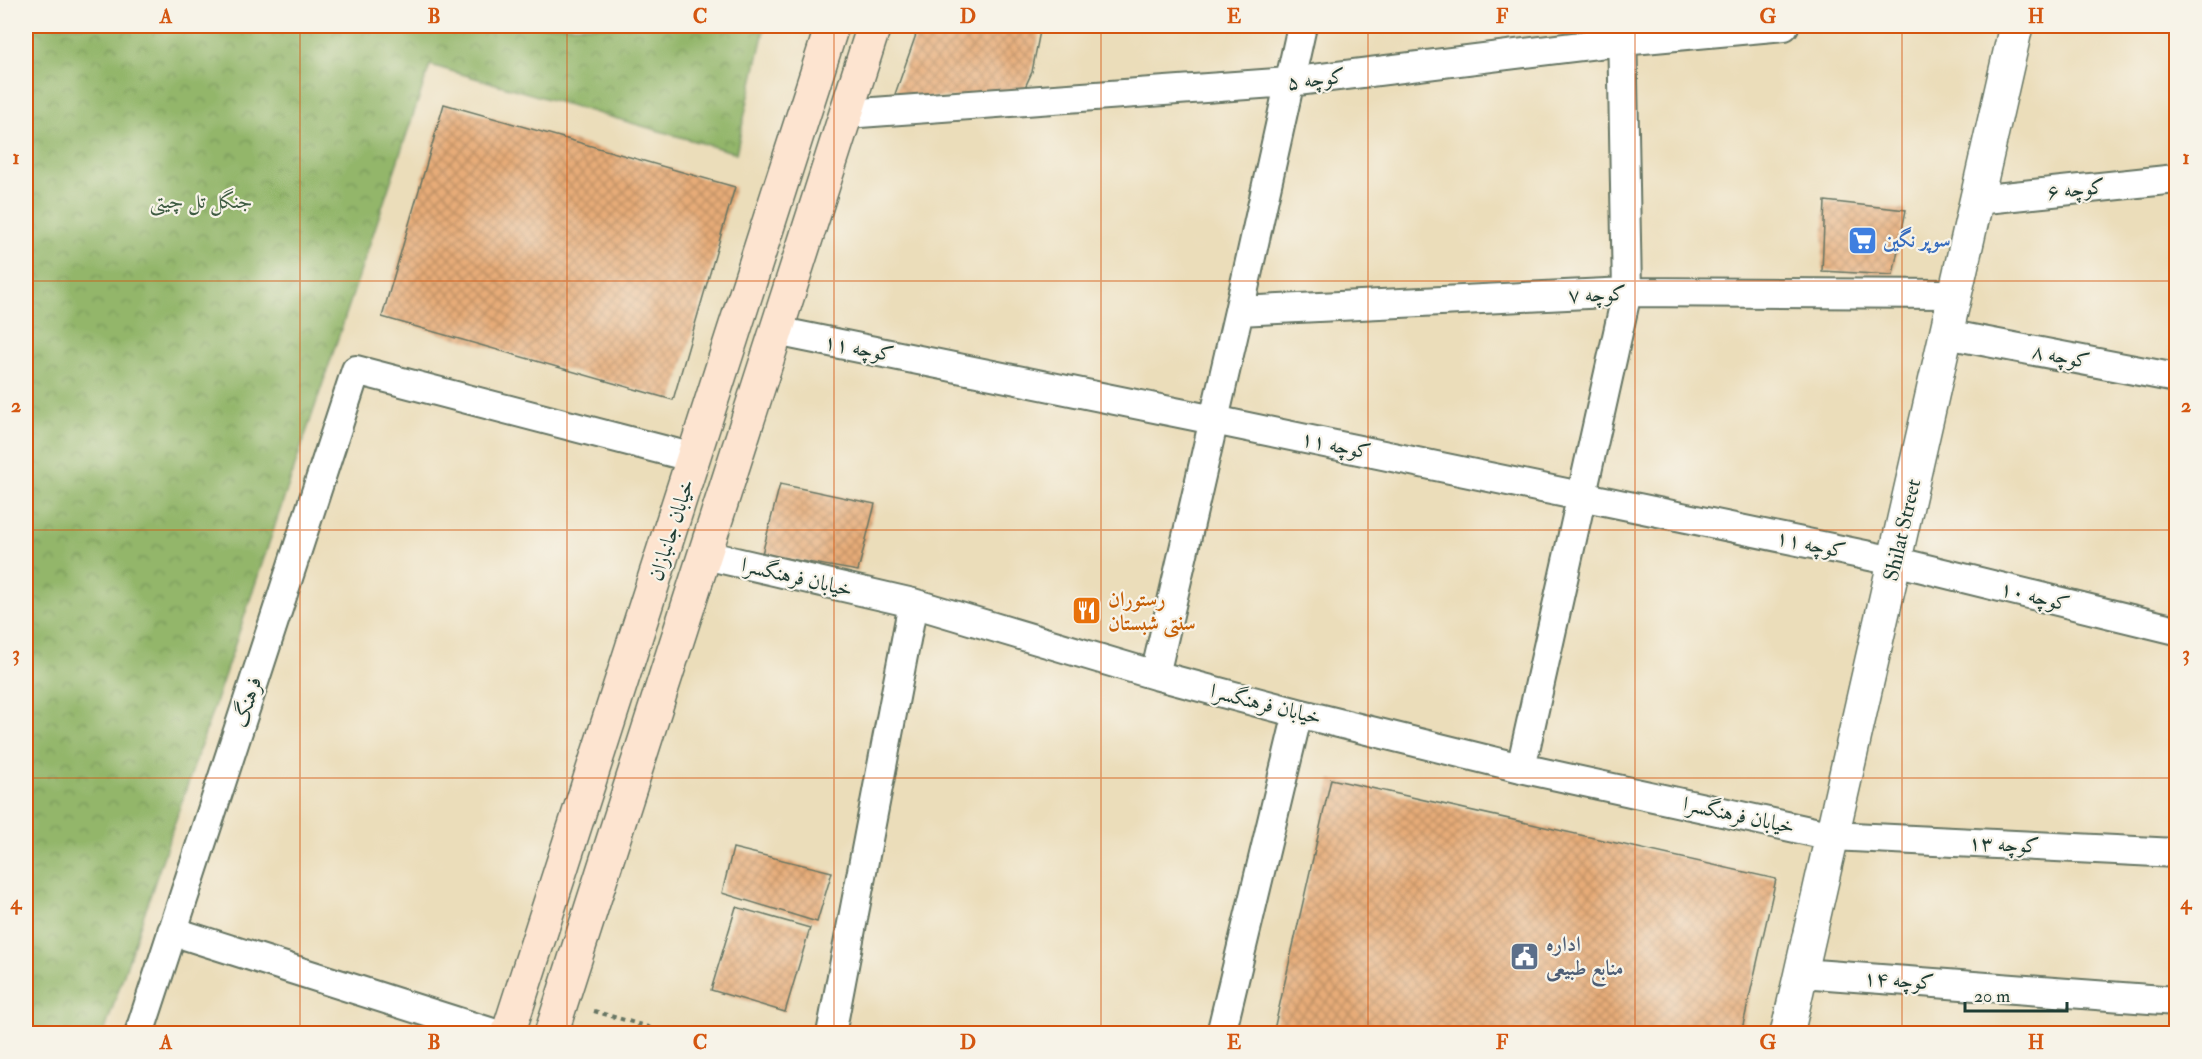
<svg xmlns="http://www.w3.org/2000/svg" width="2202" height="1059" font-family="'IM FELL Double Pica',Amiri,serif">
<defs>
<pattern id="forest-crowns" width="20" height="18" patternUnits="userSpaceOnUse" patternTransform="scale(1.5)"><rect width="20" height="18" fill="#93b66b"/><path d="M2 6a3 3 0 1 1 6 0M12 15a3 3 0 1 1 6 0" fill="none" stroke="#779559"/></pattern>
<pattern id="building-cross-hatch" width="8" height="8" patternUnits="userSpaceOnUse" patternTransform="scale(1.5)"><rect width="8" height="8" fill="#e7ac78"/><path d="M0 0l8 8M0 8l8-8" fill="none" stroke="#bb8d63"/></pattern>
</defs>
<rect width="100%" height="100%" fill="#f7f3e8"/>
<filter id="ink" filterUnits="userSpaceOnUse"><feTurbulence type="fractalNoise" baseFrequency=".0167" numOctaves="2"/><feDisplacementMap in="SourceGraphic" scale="12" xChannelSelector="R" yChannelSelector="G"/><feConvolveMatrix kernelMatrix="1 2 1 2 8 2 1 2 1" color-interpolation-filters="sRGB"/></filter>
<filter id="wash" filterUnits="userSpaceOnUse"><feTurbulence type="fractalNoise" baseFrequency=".008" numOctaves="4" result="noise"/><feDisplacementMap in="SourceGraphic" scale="24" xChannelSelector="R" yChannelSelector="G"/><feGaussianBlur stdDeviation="1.35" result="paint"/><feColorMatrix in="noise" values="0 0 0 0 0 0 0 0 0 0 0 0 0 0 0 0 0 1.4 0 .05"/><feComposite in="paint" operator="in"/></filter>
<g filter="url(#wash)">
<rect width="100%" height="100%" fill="#ebddba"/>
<path fill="url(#forest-crowns)" stroke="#597a50" stroke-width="1.5" d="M26 26H765L736 153 430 65 104 1033H26Z"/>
<g id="blocks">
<path fill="url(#building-cross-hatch)" d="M919 26H1041L1032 72 1020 98 894 97Z
M444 104 735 187 673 400 382 317Z
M1825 201 1906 210 1893 275 1822 271Z
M780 484 875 504 858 571 762 554Z
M1331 779 1776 879 1741 1034H1273Z
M733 848 832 872 817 922 722 893Z
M736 907 810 928 785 1012 711 990Z"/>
</g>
</g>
<g filter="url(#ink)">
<use href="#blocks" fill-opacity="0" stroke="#667563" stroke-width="1.5"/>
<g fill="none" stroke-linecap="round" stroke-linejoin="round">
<defs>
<path id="minor" d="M846 114 1289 82 1622 41 1784 26
M1976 200 2176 179
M1239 311 1627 292 1954 294
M776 331 1214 420 1894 561 2176 630
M1946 334 2176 378
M705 555 913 603 1155 675 1298 713 1521 768 1832 836 2176 853
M1155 675 1239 311 1302 26
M1521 768 1627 292 1622 26
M172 931 496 1034
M1801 973 2176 1001
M139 1034 356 370 694 458
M831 1034 913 603
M1221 1034 1298 713"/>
<path id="tertiary" d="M1787 1034 2016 26"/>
<path id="secondary" d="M508 1034 832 26
M551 1034 874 26"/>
</defs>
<use href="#minor" stroke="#667563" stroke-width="32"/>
<use href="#tertiary" stroke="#667563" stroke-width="36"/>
<use href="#secondary" stroke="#667563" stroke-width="36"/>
<path stroke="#667563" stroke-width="4" stroke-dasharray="4.5 4.5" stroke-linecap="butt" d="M594 1011 672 1034"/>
<use href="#minor" stroke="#fff" stroke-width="28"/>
<use href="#tertiary" stroke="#fff" stroke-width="33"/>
<use href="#secondary" stroke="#fde4d0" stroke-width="33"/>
</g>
</g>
<path fill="none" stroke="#d45610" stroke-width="1.5" stroke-opacity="0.55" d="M300 26V1034M567 26V1034M834 26V1034M1101 26V1034M1368 26V1034M1635 26V1034M1902 26V1034M26 281H2176M26 530H2176M26 778H2176"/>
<defs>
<symbol id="supermarket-square" viewBox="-11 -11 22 22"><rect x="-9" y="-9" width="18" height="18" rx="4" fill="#3f7fe0" stroke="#f7f3e8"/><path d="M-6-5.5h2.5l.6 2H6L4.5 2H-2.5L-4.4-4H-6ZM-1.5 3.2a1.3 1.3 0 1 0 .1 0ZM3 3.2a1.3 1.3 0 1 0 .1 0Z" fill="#fff"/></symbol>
<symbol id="restaurant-square" viewBox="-11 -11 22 22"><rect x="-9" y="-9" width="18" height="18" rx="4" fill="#e8710a" stroke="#f7f3e8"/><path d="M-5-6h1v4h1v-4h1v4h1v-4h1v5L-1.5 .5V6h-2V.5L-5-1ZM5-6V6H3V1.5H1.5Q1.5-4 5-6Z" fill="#fff"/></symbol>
<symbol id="civic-square" viewBox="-11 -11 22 22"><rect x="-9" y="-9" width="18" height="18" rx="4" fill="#5c6f8a" stroke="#f7f3e8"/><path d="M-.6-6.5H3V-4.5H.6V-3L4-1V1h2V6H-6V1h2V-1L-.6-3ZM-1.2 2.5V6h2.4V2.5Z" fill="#fff"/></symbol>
</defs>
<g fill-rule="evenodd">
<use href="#supermarket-square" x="1846" y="224" width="33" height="33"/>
<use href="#restaurant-square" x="1070" y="594" width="33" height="33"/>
<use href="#civic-square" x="1508" y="940" width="33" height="33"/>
</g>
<g text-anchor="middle" stroke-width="4.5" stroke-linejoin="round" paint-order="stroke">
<g font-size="21" fill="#1f3d34" stroke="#f7f3e8">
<text transform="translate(1316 79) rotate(-7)" y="7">کوچه ۵</text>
<text transform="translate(2076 189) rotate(-6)" y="7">کوچه ۶</text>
<text transform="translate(1597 294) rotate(-2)" y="7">کوچه ۷</text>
<text transform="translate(859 348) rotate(11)" y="7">کوچه ۱۱</text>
<text transform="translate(2061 356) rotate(11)" y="7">کوچه ۸</text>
<text transform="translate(1336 445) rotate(12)" y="7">کوچه ۱۱</text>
<text transform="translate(671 530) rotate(-72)" y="7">خیابان جانبازان</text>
<text transform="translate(1902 530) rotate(-77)" y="7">Shilat Street</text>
<text transform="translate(1811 544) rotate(12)" y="7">کوچه ۱۱</text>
<text transform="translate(797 577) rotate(13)" y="7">خیابان فرهنگسرا</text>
<text transform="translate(2035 596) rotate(14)" y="7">کوچه ۱۰</text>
<text transform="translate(247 702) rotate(-72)" y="7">فرهنگ</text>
<text transform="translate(1266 704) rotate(14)" y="7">خیابان فرهنگسرا</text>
<text transform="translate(1739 815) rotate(12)" y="7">خیابان فرهنگسرا</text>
<text transform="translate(2004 844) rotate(3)" y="7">کوچه ۱۳</text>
<text transform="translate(1899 980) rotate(4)" y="7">کوچه ۱۴</text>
</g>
<g font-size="21" fill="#3e5b42" stroke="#f7f3e8">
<text x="201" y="208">جنگل تل چیتی</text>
</g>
<g font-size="21" font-weight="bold" fill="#366cbe" stroke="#f7f3e8" text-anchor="start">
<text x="1883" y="247">سوپر نگین</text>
</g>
<g font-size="21" font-weight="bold" fill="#c56008" stroke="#f7f3e8" text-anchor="start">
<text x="1108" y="606">رستوران<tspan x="1108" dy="24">سنتی شبستان</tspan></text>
</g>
<g font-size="21" font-weight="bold" fill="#4e5e75" stroke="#f7f3e8" text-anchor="start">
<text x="1546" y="951">اداره<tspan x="1546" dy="24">منابع طبیعی</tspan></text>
</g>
</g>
<rect width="2202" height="1059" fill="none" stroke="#f7f3e8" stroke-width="66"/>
<path d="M1965 1002v9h102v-9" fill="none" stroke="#1f3d34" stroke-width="3"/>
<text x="1974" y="1002" font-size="18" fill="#1f3d34" stroke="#f7f3e8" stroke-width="4.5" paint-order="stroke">20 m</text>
<rect x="33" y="33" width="2136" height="993" fill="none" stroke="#d45610" stroke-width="2"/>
<g font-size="20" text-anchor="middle" font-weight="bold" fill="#d45610">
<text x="166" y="23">A</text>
<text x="434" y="23">B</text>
<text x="700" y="23">C</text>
<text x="968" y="23">D</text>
<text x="1234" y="23">E</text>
<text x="1502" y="23">F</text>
<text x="1768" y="23">G</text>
<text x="2036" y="23">H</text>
<text x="16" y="164">1</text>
<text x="2186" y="164">1</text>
<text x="16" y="412">2</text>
<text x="2186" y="412">2</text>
<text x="16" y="660">3</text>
<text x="2186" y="660">3</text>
<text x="16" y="909">4</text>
<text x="2186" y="909">4</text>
<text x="166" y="1049">A</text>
<text x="434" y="1049">B</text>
<text x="700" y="1049">C</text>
<text x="968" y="1049">D</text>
<text x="1234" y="1049">E</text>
<text x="1502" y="1049">F</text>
<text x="1768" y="1049">G</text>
<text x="2036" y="1049">H</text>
</g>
</svg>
